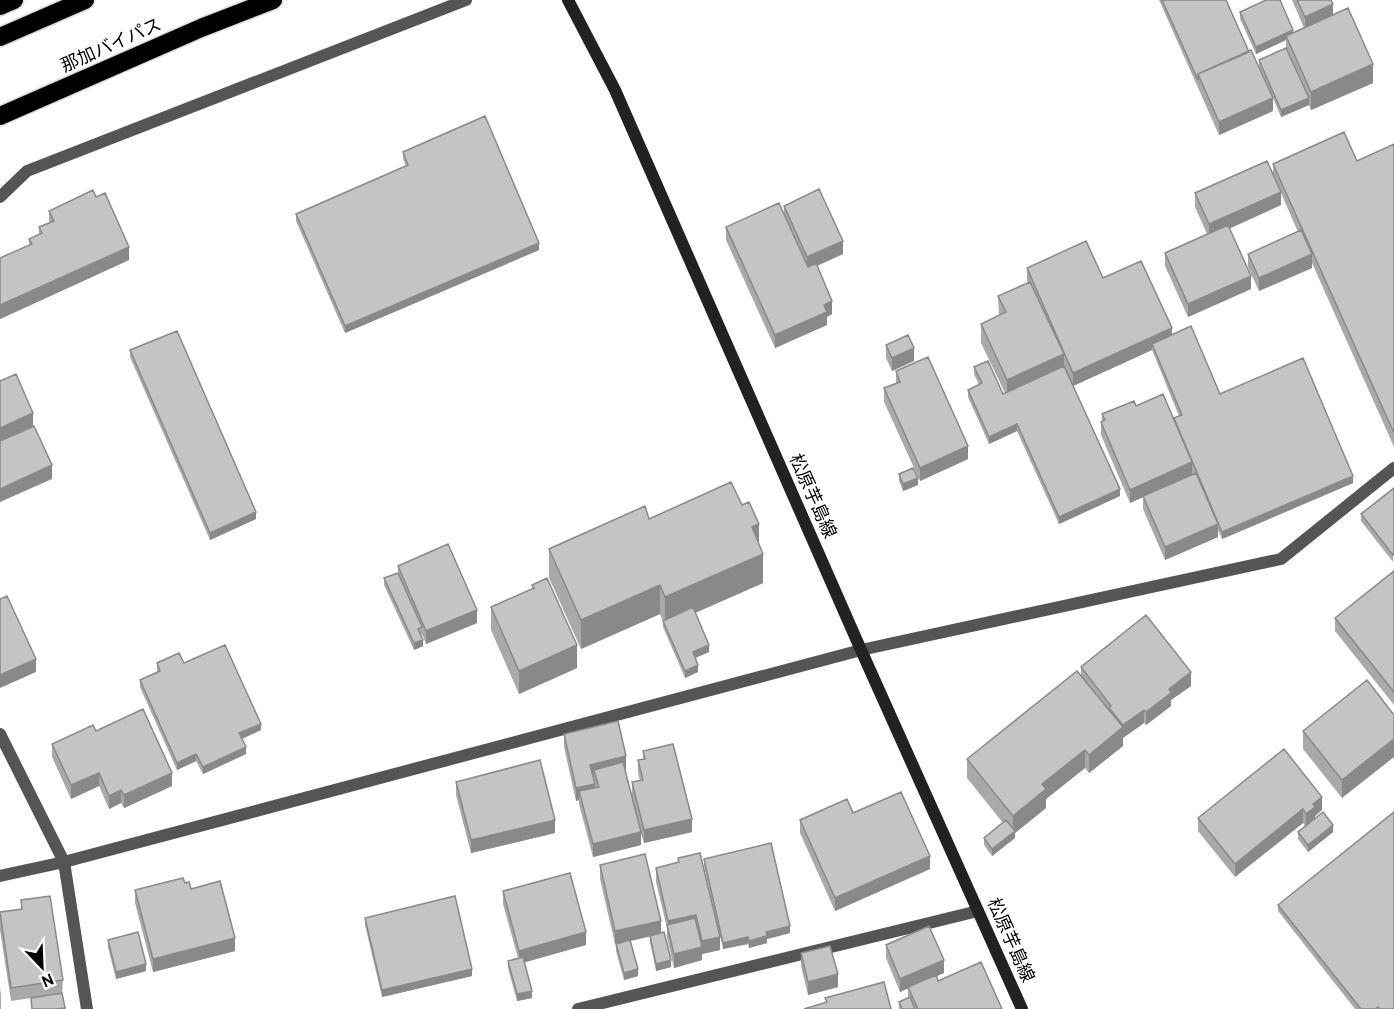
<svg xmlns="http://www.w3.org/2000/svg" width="1394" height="1009" font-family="Overpass,'Noto Sans JP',sans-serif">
<rect width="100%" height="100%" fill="#fff"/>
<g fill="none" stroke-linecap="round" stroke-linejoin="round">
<defs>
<path id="highway" d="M0 6 14 0
M0 37 85 0
M0 116 201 28 273 0"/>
</defs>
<use href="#highway" stroke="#dbdbdb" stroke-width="21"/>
<path stroke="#555" stroke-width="12" d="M0 197 27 171 466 0
M0 734 64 862 87 1009
M0 876 64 862 861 650 1281 559 1394 468
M578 1009 978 911"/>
<path stroke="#222" stroke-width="12" d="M568 0 615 90 861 650 1022 1009"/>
<use href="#highway" stroke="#000" stroke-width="18"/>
</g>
<path fill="#a9a9a9" d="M1159 0H1226L1249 52 1259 67V60L1286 48V40L1256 54 1240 19V12L1293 33 1304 28 1292 0H1331L1333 15 1373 83 1311 110 1309 105 1281 117 1273 98V111L1219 135Z
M1394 144V447L1312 263V268L1259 291 1248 267V254L1298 232 1281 193V205L1229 228 1251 289 1188 317 1165 266V253L1207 234 1195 207V193L1273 176V164L1357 161Z
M403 152 539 250 345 333 296 221V214L406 166 403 159Z
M96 197 129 260 0 319V258L29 245V239L39 235V227L49 223V211Z
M784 206 843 254 817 266 832 314 827 317V325L775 348 726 240V227L784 214Z
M1027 268 1103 278 1172 335 1220 394 1353 483 1222 539 1218 530V537L1165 560 1143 509V497L1130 503 1101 435V422H1102V414L1136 406 1174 420 1179 416 1152 350 1073 386 1120 496 1059 524 1017 431 989 444 968 397V390L979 385 974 374V367L1003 394 1005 393 981 343V324L999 316 998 296 1028 283 1027 281Z
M886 345 914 361 892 371 886 358Z
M130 350 256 519 210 540 130 357Z
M896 371 968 459 920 481 884 402V388L896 383Z
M899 474 918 485 903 491 899 481Z
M1394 488 1393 562 1361 521V514Z
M742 505 759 545 763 583 695 613 709 652 695 658 698 672 685 678 663 627V621L660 614 581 649 549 578V549L649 519Z
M398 566 477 623 426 644 422 634 421 635 423 646 414 650 384 585V578L398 573Z
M1394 571V705L1335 631V618Z
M532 585 577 668 519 694 491 630V607L532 589Z
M157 663H184L261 730 242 739 246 754 203 774 196 761 177 770 140 687V680L157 672Z
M1081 667 1191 686 1171 700V706L1146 725 1144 723 1123 738V746L1089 773 1085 768 1046 799V808L1015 833V838L992 856 984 845V838L1003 823 967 778V759L1081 675Z
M1394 715 1342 798 1303 749V731Z
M96 731 172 786 124 808 121 803 109 809 99 786 71 799 52 757V744Z
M564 734 626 769 625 770 632 795V782L640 781 638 773V760L643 759V751L692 832 644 843 641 834V845L593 857 579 804V800L576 801 564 747Z
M456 782 555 833 471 853 456 795Z
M1322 797V810L1315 816V819L1333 832 1308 852 1298 839V832L1305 826 1303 823 1235 877 1198 831V818Z
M853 813 930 869 835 911 800 833V820Z
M678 858 720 950 702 954V952V960L674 968 667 938V928L656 882V868L678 863Z
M704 859 790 933 767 939V943L749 948 748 944 723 949 704 866Z
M600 865 661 932 671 967 656 971 650 942V936L631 941 638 976 624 980 616 951V944H615L600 879Z
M185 883 191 889 235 951 153 972 135 903V890Z
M503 891 586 945 524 962 532 998 517 1001 508 968V961L518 958 503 904Z
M21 900 63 980 62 994 65 1009H32L31 998 11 1001 0 930V912L21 909Z
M1278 905 1394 1009H1355L1278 911Z
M365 918 472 976 382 997 365 925Z
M108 940 146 971 116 979 108 947Z
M886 945 944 973 937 976 938 981 1002 1009H899V1002L908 997V988L900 992 886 958Z
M801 953 838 987 808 995 801 966Z
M0 987 1 996V1009H0Z"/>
<path fill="#898989" d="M1333 4V17L1305 30V17Z
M1293 30V37L1286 36V40L1256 54V47Z
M1373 64V83L1311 110V92Z
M1273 98V111L1219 135V122Z
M1309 98V105L1281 117V110Z
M1281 192V205L1209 238V224Z
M843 241V254L807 270V257Z
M539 243V250L345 333V326Z
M129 247V260L0 319V305Z
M1312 254V268L1259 291V278Z
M1251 276V289L1188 317V304Z
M832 301V314L827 317V325L775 348V335L824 305Z
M1172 328V341L1152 344V350L1073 386V373Z
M914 348V361L892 371V358Z
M1064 354V373L1007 398V380Z
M33 413V426L0 441V428Z
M1017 424V431L989 444V437Z
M968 446V459L920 481V468Z
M1192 462V475L1130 503V490Z
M52 465V479L0 502V489Z
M1353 476V483L1222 539V532Z
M918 478V485L903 491V484Z
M1120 489V496L1059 524V517Z
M256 512V519L210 540V533Z
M759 524V553L752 527Z
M1218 524V537L1165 560V547Z
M763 554V583L665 626V597Z
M660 585V614L581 649V620Z
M477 610V623L426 644V631Z
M423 640V646L414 650V643Z
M577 645V668L519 694V671Z
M709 645V652L693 659V652Z
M36 659V672L0 688V675Z
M698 665V672L685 678V671Z
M1191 672V686L1171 700V706L1146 725V712L1169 689Z
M1144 710V723L1123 738V746L1089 773V755L1123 728V725Z
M261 724V730L239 740V733Z
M1394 739V757L1342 798V780Z
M246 747V754L203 774V767Z
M1085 750V768L1046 799V808L1015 833V838L992 856V849L1013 833V816L1042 784Z
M196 754V761L177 770V763Z
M626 756V769L596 776 594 770V777L590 778V765Z
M99 773V786L71 799V785Z
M172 773V786L124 808V795Z
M595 784V797L579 791V800L576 801V788Z
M121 790V803L109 809V796Z
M1322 797V810L1315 816V820L1306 827V814L1313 804Z
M1303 809V823L1235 877V864Z
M692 819V832L644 843V830Z
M555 820V833L471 853V840Z
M1333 825V832L1308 852V845Z
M641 832V845L593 857V844Z
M930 856V869L835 911V898Z
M696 915V928L668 931V921Z
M661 921V934L615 944V931Z
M790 926V933L767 939V943L749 948V941L766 932Z
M586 932V945L519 964V951Z
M720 937V950L702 954V941Z
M748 937V944L723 949V943Z
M235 938V951L153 972V959Z
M702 947V960L674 968V954Z
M671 960V967L656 971V964Z
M944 960V973L900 992V979Z
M146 964V971L116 979V972Z
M472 969V976L382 997V990Z
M638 969V976L624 980V973Z
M838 974V987L808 995V982Z
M532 991V998L517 1001V994Z"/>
<path fill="#c4c4c4" stroke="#898989" stroke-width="1.5" d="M1162 0H1226L1249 52 1198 74V80Z
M1266 0H1280L1293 30 1256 47 1240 12Z
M1297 0H1331L1333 4 1305 17Z
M1348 8 1373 64 1311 92 1286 36Z
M1286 48 1309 98 1281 110 1259 60Z
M1251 50 1273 98 1219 122 1198 74Z
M485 116 539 243 345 326 296 214 408 165 403 152Z
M1344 132 1357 161 1394 144V433L1273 164Z
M1267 161 1281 192 1209 224 1195 193Z
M819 189 843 241 807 257 784 206Z
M93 190 96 197 105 193 129 247 0 305V258L32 244 29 239 42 233 39 227 54 221 49 211Z
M779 203 808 267 816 263 832 301 824 305 827 312 775 335 726 227Z
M1228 225 1251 276 1188 304 1165 253Z
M1301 230 1312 254 1259 278 1248 254Z
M1086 241 1103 278 1141 261 1172 328 1073 373 1027 268Z
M1030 282 1064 354 1007 380 981 324 1006 312 998 296Z
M1191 326 1220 394 1303 358 1353 476 1222 532 1174 418 1182 415 1152 344Z
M177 331 256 512 210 533 130 350Z
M908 335 914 348 892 358 886 345Z
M928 357 968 446 920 468 884 388 900 382 896 371Z
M988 361 1003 394 1064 366 1120 489 1059 517 1017 424 989 437 968 390 982 383 974 367Z
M16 374 33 413 0 428V381Z
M1163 394 1192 462 1130 490 1101 422 1105 420 1102 414 1134 401 1136 406Z
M34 426 52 465 0 489V441Z
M913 468 918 478 903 484 899 474Z
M1196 473 1218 524 1165 547 1143 496Z
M731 482 742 505 749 502 759 524 752 527 763 554 665 597 660 585 581 620 549 549 645 506 649 519Z
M1394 488V555H1393L1361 514Z
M448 544 477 610 426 631 398 566Z
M1394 571V692L1335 618Z
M398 573 422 627 418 629 423 640 414 643 384 578Z
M547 578 577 645 519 671 491 607 534 588 532 585Z
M7 596 36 659 0 675V599Z
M693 607 709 645 693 652 698 665 685 671 663 621Z
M1146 615 1191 672 1169 689 1171 693 1146 712 1144 710 1123 725 1109 708 1111 706 1081 667Z
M225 645 261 724 239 733 246 747 203 767 196 754 177 763 140 680 160 671 157 663 179 653 184 663Z
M1077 671 1123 727 1089 755 1085 750 1042 784 1046 789 1013 816 967 759Z
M1367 680 1394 715V739L1342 780 1303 731Z
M143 709 172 773 124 795 121 790 109 796 99 773 71 785 52 744 93 725 96 731Z
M618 721 626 756 590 765 595 784 576 788 564 734Z
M673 744 692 819 644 830 632 782 643 780 638 760 645 759 643 751Z
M1284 749 1322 797 1313 804 1315 807 1306 814 1303 809 1235 864 1198 818Z
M540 760 555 820 471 840 456 782Z
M623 762 641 832 593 844 579 791 599 787 594 770Z
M901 792 930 856 835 898 800 820 847 799 853 813Z
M1323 812 1333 825 1308 845 1298 832Z
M1394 812V1009H1380L1378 1007 1375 1009H1361L1278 905Z
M1006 820 1015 831 992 849 984 838Z
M771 843 790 926 766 932 767 936 749 941 748 937 723 943 704 859Z
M700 853 720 937 702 941 696 915 668 921 656 868 679 862 678 858Z
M645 854 661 921 615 931 600 865Z
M570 873 586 932 519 951 503 891Z
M183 878 185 883 189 882 191 889 220 881 235 938 153 959 135 890Z
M50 896 63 980 11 988 0 912 22 909 21 900Z
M455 896 472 969 382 990 365 918Z
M695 918 702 947 674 954 667 925Z
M929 926 944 960 900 979 886 945Z
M138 932 146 964 116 972 108 940Z
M664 932 671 960 656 964 650 936Z
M630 940 638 969 624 973 616 944Z
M830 946 838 974 808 982 801 953Z
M523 957 532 991 517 994 508 961Z
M981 962 1002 1009H918L908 987 936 975 938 981Z
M884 982 891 1009H804L827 1002 825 998Z
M62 993 65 1008 57 1009H32L31 998Z
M910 997 915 1009H902L899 1002Z"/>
<g text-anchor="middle" stroke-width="5" stroke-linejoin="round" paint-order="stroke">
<g font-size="18" fill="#000" stroke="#fff">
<text transform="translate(111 45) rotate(-24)" y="6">那加バイパス</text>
<text transform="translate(813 496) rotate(66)" y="6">松原芋島線</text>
<text transform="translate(1011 940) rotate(66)" y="6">松原芋島線</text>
</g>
</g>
<g transform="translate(42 967) rotate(157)" stroke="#ffffff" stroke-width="4.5" paint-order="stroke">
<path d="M0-4.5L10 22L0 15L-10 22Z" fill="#000000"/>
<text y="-9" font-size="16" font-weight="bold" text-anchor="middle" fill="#000000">N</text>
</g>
</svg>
